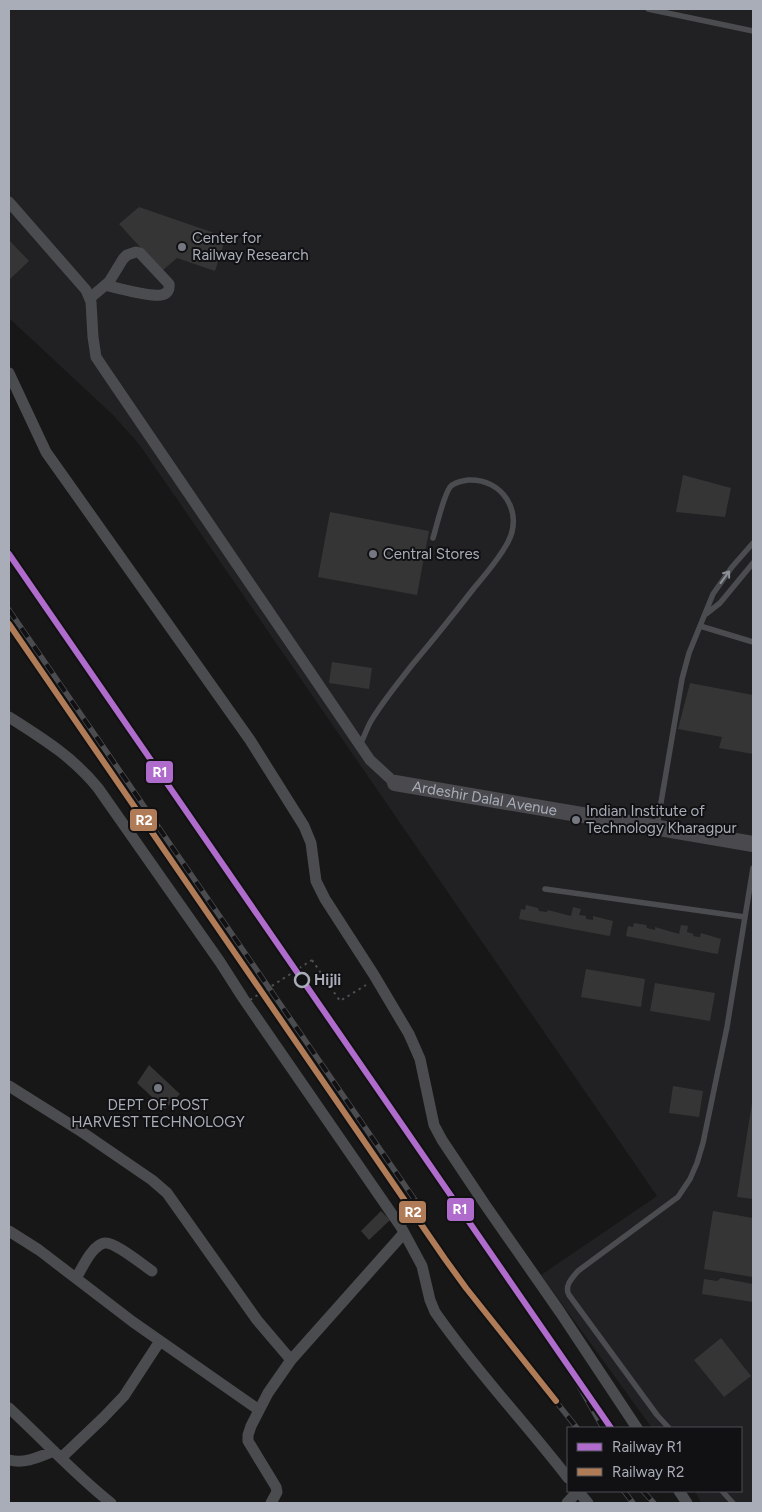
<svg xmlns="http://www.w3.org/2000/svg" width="762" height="1512" font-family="Figtree,sans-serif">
<rect width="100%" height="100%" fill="#171717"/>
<path fill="#212123" d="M9 9H753V1503H701L695 1491H741V1428H652L541 1275 657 1196 139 444 113 415 9 318Z"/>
<path fill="#353536" d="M139 207 226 237 215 271 177 258 162 271 119 224Z
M9 240 29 261 9 280Z
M683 475 731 488 725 517 676 512Z
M330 512 429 531 417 595 318 577Z
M332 662 372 668 369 689 329 683Z
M690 683 753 695V754L719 748 722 737 678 729Z
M526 905 538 908 539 911 547 912 548 910 571 916 573 907 581 909 579 915 586 916V919L593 920V916L613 921 610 935 609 936 519 919 521 909 525 910Z
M634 923 646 925 647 928 655 930V927L679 934 681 925 688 926 687 932 694 934 693 936 700 937 701 933 721 939 718 953 717 954 626 936 628 926 633 927Z
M586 969 645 979 641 1007 581 997Z
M655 983 715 993 710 1021 650 1011Z
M149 1065 180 1094 165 1109 137 1083Z
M673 1086 703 1091 699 1117 669 1113Z
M752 1103 753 1104V1199L737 1197Z
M381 1211 390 1220 369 1240 361 1231Z
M713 1211 753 1218V1277L704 1269Z
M721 1278 753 1284V1302L702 1294 704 1279 717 1281Z
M721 1338 751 1376 724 1397 694 1360Z"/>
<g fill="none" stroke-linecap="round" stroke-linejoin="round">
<path stroke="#4d4e52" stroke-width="2" stroke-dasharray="2.5 4" stroke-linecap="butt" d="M312 960 340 1001 366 985"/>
<path stroke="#4b4c50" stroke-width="5.5" d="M648 9 753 31
M706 614 720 603 753 563
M700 626 753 642
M360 745C364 737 367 728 371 721 383 701 398 683 412 665 433 640 454 614 474 588 486 574 499 559 508 542 524 512 502 478 468 480 462 481 454 482 450 487 443 497 437 525 433 538
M657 826 682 679 689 653 713 594 732 567 753 543
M545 889 745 917
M669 1428 657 1415 569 1295C564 1286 572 1278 578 1271L678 1197 690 1179 697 1163 703 1143 727 1027 753 868
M722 1491 733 1503"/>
<path stroke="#4b4c50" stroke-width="11" d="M9 202 86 290 91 302 93 337 96 357 104 369 370 760 395 783
M90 298 109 282 123 259 127 255 136 252 140 253 169 284C170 290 167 294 161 295 150 297 117 288 105 285
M9 373 46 452 250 740 304 826 311 843 316 881 325 899 374 975 409 1034 420 1059 434 1125 442 1140 486 1206 560 1312 637 1428
M9 717C42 738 73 757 98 788L220 962 243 998 401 1227 422 1266 430 1300 435 1312C475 1370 525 1422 568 1478
M9 1086 79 1130 152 1180 167 1193 257 1320 291 1360
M9 1231 39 1250 133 1322 259 1410
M76 1278C81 1270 86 1259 92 1252 95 1248 101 1243 105 1243 115 1242 143 1265 152 1271
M9 1408C43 1439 74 1474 111 1503
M61 1458 103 1418 124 1396 160 1341
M9 1460C25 1464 39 1457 54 1451
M578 1491 588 1503
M679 1491 687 1503
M271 1503 277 1492 276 1487 248 1441V1435L251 1426 268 1393 291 1360 404 1233
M567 1503 578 1491"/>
<path stroke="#4a4a4e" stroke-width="16" id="s1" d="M395 783 753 844"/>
<defs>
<path id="rail" d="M9 610 417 1203
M321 1079 466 1288 577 1428
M566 1363 603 1428
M624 1491 633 1503
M643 1491 654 1503"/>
</defs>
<use href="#rail" stroke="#4b4c4f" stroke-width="5.5"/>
<use href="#rail" stroke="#111113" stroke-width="4" stroke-dasharray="11" stroke-linecap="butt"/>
<path stroke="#4d4e52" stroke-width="2" stroke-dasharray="2.5 4" stroke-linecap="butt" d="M250 1000 312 960"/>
<defs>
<path id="rail-1" d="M9 554 611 1428"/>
<path id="rail-2" d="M9 624 445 1259 466 1288 556 1401"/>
</defs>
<use href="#rail-1" stroke="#111113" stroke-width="10"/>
<use href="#rail-2" stroke="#111113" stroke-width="10"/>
<use href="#rail-1" stroke="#b06ccc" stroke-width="6"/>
<use href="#rail-2" stroke="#b07c57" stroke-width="6"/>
</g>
<defs><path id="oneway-shaft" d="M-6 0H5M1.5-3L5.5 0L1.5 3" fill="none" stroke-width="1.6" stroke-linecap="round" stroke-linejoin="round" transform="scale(1.25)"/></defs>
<use stroke="#8c9099" href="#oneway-shaft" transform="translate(725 577) rotate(-54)"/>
<g fill="#757880" stroke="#111113" stroke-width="2">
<circle cx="182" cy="247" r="5"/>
<circle cx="373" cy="554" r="5"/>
<circle cx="576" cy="820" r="5"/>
<circle cx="158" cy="1088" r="5"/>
</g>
<circle fill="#111113" stroke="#a8adb8" stroke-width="2.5" cx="302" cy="980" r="7"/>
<g text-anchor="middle" stroke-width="4" stroke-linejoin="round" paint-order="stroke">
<g font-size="15" fill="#a8adb8" stroke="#111113" text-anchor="start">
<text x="192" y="243">Center for<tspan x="192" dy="17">Railway Research</tspan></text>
<text x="383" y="559">Central Stores</text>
<text x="586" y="816">Indian Institute of<tspan x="586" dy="17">Technology Kharagpur</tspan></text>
<text x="158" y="1110" text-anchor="middle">DEPT OF POST<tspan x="158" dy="17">HARVEST TECHNOLOGY</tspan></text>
</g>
<g font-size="15" fill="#a8adb8" stroke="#111113">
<text dy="5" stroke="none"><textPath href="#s1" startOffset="91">Ardeshir Dalal Avenue</textPath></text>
</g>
<g font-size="15" font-weight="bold" fill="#a8adb8" stroke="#111113" text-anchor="start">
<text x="314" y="985">Hijli</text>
</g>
</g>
<g stroke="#111113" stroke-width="2">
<rect x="145" y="760" width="29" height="24" rx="5" fill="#b06ccc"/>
<rect x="129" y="808" width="29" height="24" rx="5" fill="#b07c57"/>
<rect x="446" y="1197" width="29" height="25" rx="5" fill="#b06ccc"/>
<rect x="398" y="1200" width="29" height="24" rx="5" fill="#b07c57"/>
</g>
<g font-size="14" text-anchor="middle" font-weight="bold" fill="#fff">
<text x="160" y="777">R1</text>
<text x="144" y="825">R2</text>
<text x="460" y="1214">R1</text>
<text x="413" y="1217">R2</text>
</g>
<rect width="762" height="1512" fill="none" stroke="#a8adb8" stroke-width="20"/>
<rect x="567" y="1427" width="175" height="65" fill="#111113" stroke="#4d4f55"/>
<rect x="577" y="1443" width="25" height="8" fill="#b06ccc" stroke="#4d4f55"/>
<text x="612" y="1452" font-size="15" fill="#a8adb8">Railway R1</text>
<rect x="577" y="1468" width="25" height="8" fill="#b07c57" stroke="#4d4f55"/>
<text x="612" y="1477" font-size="15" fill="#a8adb8">Railway R2</text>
</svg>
